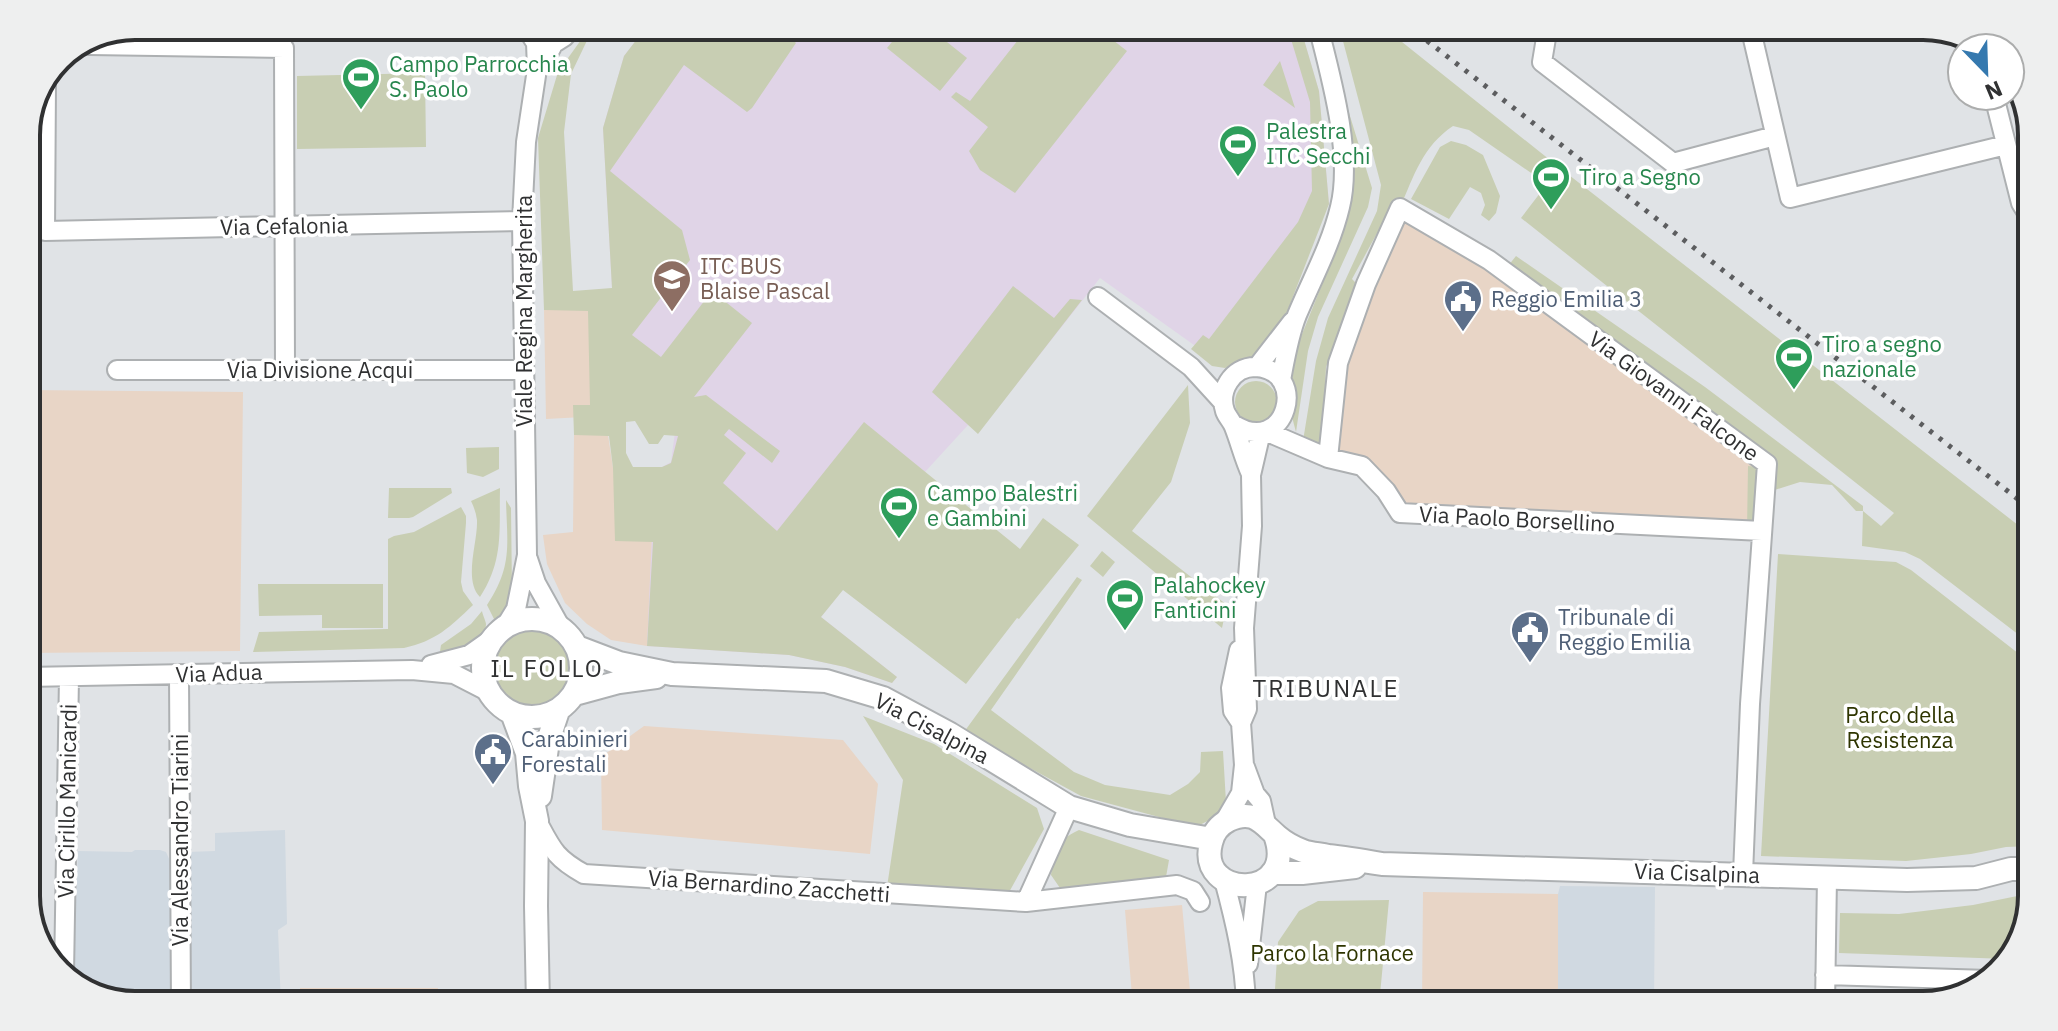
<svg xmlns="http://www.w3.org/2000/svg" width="2058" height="1031" font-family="'IBM Plex Sans',sans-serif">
<rect width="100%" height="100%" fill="#e0e3e6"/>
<path fill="#e8d5c6" d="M1400 208 1766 468 1762 531 1400 513 1362 466 1328 458 1338 363Z
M596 306 602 416 546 419 544 310Z
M26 390 243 392 240 651 26 653Z
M574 435H608L613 468 653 542 647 646 611 640 587 624 565 603 547 564 543 535 573 532Z
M644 726 843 740 878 784 870 854 602 830 601 757Z
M1423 892 1558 894V1005H1422Z
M1182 905 1190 991 1132 996 1125 910Z
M300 988H438V1005H300Z"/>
<path fill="#d0d9e1" d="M285 830 287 924 278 930 281 1005H189L187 852 215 851V833Z
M135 850H160L166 852 174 870 178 1005H135L87 994 73 982 78 851 132 852Z
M1560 886 1655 887 1654 1005H1558V894Z"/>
<path fill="#e0d4e7" d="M647 26H1300L1319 91 1329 204 1208 355 1100 278 979 432 968 425 925 472 863 423 847 584 821 617 897 677 892 683 845 667 789 655 647 646 655 467H662L671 462 677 417 602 416 612 288 603 128 624 56Z"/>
<path fill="#c8ceb3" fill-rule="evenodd" d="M591 26H594L571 74 564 132 573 291 612 288 603 128 624 56 647 26H778L796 43 752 108 747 112 684 65 610 171 682 230 690 260 632 335 661 357 712 291 752 323 694 397 706 395 780 451 772 463 729 429 724 435 746 453 723 483 777 531 864 422 1020 549 1043 518 1079 545 1019 619 1017 618 966 684 843 590 821 617 897 677 892 683 845 667 789 655 647 646 653 542 615 541 613 468 609 436 574 435 573 405H590L588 311 544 310 538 138 558 72ZM635 421 649 444H658L664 435 678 436 671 463 662 467H633L626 453V422Z
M909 26H927L967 58 940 91 887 48 901 31 906 35 912 29Z
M1016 26H1095L1127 51 1015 193 980 170 969 151 988 127 951 97 956 92 970 101 1022 35Z
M1287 26H1300L1319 91 1329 204 1287 312 1259 355 1225 368 1212 366 1191 349 1203 335 1209 339 1298 222 1312 191 1310 102Z
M1339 26H1382L1560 168 2032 536V645L1920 559 1905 552 1862 546 1863 511H1856L1832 485 1800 482 1765 493 1760 552 1747 531 1748 466 1766 468 1504 271 1516 256 1705 387 1863 506V511L1881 526 1894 513 1521 218 1547 184 1469 130 1453 126C1423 146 1414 175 1400 208L1393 204 1352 279 1357 284 1326 367 1322 456 1302 447 1316 361 1328 318 1377 211 1381 185Z
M1280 61 1295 108 1263 85Z
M1335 67 1372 188 1368 207 1318 317 1308 351 1296 432 1292 417 1293 399 1288 379 1290 364 1327 272 1346 215Z
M425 73 426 147 297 149V76Z
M1451 141 1466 145 1483 155 1500 196 1496 213 1489 221 1481 215 1485 205 1481 193 1470 187 1449 219 1411 199 1440 147Z
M1013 286 1054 318 1070 299 1082 300 978 434 932 392Z
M1235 402a21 21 0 1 1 42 0a21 21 0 1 1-42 0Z
M1188 385 1190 423 1171 482 1132 531 1227 605 1222 628 1087 516Z
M499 447V469L483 477 467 473 466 448Z
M389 488H451L452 493 413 517 409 518H388Z
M500 488C499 530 504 560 480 597 463 580 478 542 477 520 476 513 474 507 471 501Z
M506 500 511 508 512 592 508 605 495 621 487 605C513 566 507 544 506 500Z
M461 507 466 516V523L461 582 463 591 473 605C450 627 436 641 404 648L253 652 259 632 388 629V539L394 536 414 532Z
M1102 551 1115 562 1103 577 1090 566Z
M1778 554 1896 562 1911 570 2032 664V846L2006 847 1971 854 1906 861 1761 856Z
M1077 577 1082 580 991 710 1074 772 1105 785 1170 795 1188 784 1200 772 1201 752 1223 751 1226 802 1217 816 1196 827 1081 796 964 732Z
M258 584H383V628H322V615L259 616Z
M482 611C482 613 486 622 486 624 486 646 455 653 439 658L441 645 471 624Z
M493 670a39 39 0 1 1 78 0a39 39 0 1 1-78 0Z
M863 716 934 744 1037 808 1044 829 1008 894 887 887 903 780Z
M1079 830 1169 860 1166 877 1081 890 1060 888 1051 875C1055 848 1053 843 1079 830Z
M2032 893 2021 944 2007 959 1839 953 1840 913 1899 914 1973 905Z
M1389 900 1379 1005H1274L1278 942 1299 911 1318 901Z"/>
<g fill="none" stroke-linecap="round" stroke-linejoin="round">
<defs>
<path id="minor" d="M1548 26 1542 62 1673 163 1775 136
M1750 26 1790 198 2006 145
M89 45 284 48 285 370
M1982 47V48
M537 69C542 62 551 51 553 44L564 37 574 26
M46 85 45 231 522 221
M1994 96 2021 203 2032 221
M1098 297 1191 367 1222 401
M1257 367 1292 322
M117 370H524
M1281 380C1285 359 1289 335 1297 315 1312 279 1331 245 1340 207 1353 155 1331 77 1318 26
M1233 424C1287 459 1310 369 1255 367 1232 367 1218 391 1225 411 1227 417 1232 421 1234 427 1240 442 1244 459 1251 474
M1265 431 1328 458 1362 466 1386 491 1400 513 1762 531
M1328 458 1338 363 1366 284 1400 208 1489 260 1767 464 1750 704 1743 874
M528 559 536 583 561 628
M505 627 516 609 527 555 522 221 526 142 537 69 536 43 525 26
M1239 650 1231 688 1233 711 1241 723
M431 665 469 655 493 638
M179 676 181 1005
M26 677 412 670 454 674 489 692
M1245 767 1255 794 1261 801 1266 824
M537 821C552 849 555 858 584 874L1026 902 1069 807
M1223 824 1241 793 1244 765 1241 723 1247 709 1244 628 1252 526 1251 475 1261 432
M1224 880C1235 921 1245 963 1246 1005
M1026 902 1177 885 1193 891 1200 902
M1248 964 1257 884
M64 974 69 677
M1825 975 1989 980
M1825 1005 1827 877"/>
<path id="major" d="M483 668a49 49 0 1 1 98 0a49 49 0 1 1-98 0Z
M577 647 619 663 672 674 826 681 883 698 950 734 1069 807 1130 825 1212 839
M575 694 619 682 656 677
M512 713 527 753 530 786 537 821 536 906 538 1005
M540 796 548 741 558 711
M1275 835C1299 901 1196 900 1211 843 1213 833 1219 825 1229 820 1253 809 1261 822 1277 836 1284 842 1295 848 1303 851 1311 854 1320 854 1328 856 1346 858 1364 861 1382 864L1907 880 1976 878 2011 869H2032
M1272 873H1302L1355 867"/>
</defs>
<use href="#minor" stroke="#adb0b2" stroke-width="22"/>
<use href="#major" stroke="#adb0b2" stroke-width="26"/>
<use href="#minor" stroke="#fff" stroke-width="18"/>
<use href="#major" stroke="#fff" stroke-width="22"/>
<path stroke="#5c5d5f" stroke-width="5" stroke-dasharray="4 8" stroke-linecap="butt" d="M1408 26 2032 510"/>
</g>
<defs>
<symbol id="stadium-pin" viewBox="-11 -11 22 30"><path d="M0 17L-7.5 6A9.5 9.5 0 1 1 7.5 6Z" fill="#2e9e5b" stroke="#fff"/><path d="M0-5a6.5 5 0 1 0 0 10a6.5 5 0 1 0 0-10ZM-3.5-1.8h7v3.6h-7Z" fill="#fff"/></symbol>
<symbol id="university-pin" viewBox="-11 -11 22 30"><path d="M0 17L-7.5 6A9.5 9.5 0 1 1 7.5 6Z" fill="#8d6e63" stroke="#fff"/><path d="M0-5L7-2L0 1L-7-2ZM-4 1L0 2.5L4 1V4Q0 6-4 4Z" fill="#fff"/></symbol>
<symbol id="civic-pin" viewBox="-11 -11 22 30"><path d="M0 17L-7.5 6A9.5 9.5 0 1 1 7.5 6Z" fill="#5c6f8a" stroke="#fff"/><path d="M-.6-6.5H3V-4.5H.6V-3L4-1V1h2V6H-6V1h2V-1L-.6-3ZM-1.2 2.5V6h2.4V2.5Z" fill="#fff"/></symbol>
</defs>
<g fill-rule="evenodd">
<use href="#stadium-pin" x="339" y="55" width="44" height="60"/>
<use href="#stadium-pin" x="1216" y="122" width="44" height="60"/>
<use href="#stadium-pin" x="1529" y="155" width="44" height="60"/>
<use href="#university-pin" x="650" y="257" width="44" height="60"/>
<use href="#civic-pin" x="1441" y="277" width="44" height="60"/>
<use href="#stadium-pin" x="1772" y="335" width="44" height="60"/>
<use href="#stadium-pin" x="877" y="484" width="44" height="60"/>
<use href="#stadium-pin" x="1103" y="576" width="44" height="60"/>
<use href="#civic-pin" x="1508" y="608" width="44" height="60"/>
<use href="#civic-pin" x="471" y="730" width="44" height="60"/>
</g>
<g text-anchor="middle" stroke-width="7" stroke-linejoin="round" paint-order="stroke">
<g font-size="22" fill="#27864d" stroke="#fff" text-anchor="start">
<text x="389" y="72">Campo Parrocchia<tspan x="389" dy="25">S. Paolo</tspan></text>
<text x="1266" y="139">Palestra<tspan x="1266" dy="25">ITC Secchi</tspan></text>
<text x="1579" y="185">Tiro a Segno</text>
<text x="1822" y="352">Tiro a segno<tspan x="1822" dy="25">nazionale</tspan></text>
<text x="927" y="501">Campo Balestri<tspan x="927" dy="25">e Gambini</tspan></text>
<text x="1153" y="593">Palahockey<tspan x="1153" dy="25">Fanticini</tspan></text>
</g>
<g font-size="22" fill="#303132" stroke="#fff">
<text transform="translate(284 226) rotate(-1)" y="8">Via Cefalonia</text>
<text transform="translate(524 311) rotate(-90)" y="8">Viale Regina Margherita</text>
<text x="320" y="378">Via Divisione Acqui</text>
<text transform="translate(1674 396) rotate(36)" y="8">Via Giovanni Falcone</text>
<text transform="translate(1517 519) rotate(3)" y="8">Via Paolo Borsellino</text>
<text transform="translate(219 673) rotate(-2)" y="8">Via Adua</text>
<text transform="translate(932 728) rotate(28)" y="8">Via Cisalpina</text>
<text transform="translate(67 801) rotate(-89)" y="8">Via Cirillo Manicardi</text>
<text transform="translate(180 840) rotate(-90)" y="8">Via Alessandro Tiarini</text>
<text transform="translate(1697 873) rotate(2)" y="8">Via Cisalpina</text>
<text transform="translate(769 886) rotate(4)" y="8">Via Bernardino Zacchetti</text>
</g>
<g font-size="22" fill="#785e54" stroke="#fff" text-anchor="start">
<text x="700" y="274">ITC BUS<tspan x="700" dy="25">Blaise Pascal</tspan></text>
</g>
<g font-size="22" fill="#4e5e75" stroke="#fff" text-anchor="start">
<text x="1491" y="307">Reggio Emilia 3</text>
<text x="1558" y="625">Tribunale di<tspan x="1558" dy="25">Reggio Emilia</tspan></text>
<text x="521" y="747">Carabinieri<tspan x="521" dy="25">Forestali</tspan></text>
</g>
<g font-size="22" fill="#2e3500" stroke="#fff">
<text x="1900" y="723">Parco della<tspan x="1900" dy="25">Resistenza</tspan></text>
<text x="1332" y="961">Parco la Fornace</text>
</g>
<g font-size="24" letter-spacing="2" fill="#303132" stroke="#fff">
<text x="547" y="677">IL FOLLO</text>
<text x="1326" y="697">TRIBUNALE</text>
</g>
</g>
<path d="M0 0H2058V1031H0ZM135 40H1923A95 95 0 0 1 2018 135V896A95 95 0 0 1 1923 991H135A95 95 0 0 1 40 896V135A95 95 0 0 1 135 40Z" fill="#eeefef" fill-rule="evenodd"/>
<path fill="none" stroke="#303132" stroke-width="4" d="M135 40H1923A95 95 0 0 1 2018 135V896A95 95 0 0 1 1923 991H135A95 95 0 0 1 40 896V135A95 95 0 0 1 135 40Z"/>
<g transform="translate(1986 72) rotate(157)"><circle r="38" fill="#ffffff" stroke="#acadad" stroke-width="2"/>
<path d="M0-6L14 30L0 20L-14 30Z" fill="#3579af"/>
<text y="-12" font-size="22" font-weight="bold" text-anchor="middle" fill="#303132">N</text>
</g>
</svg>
